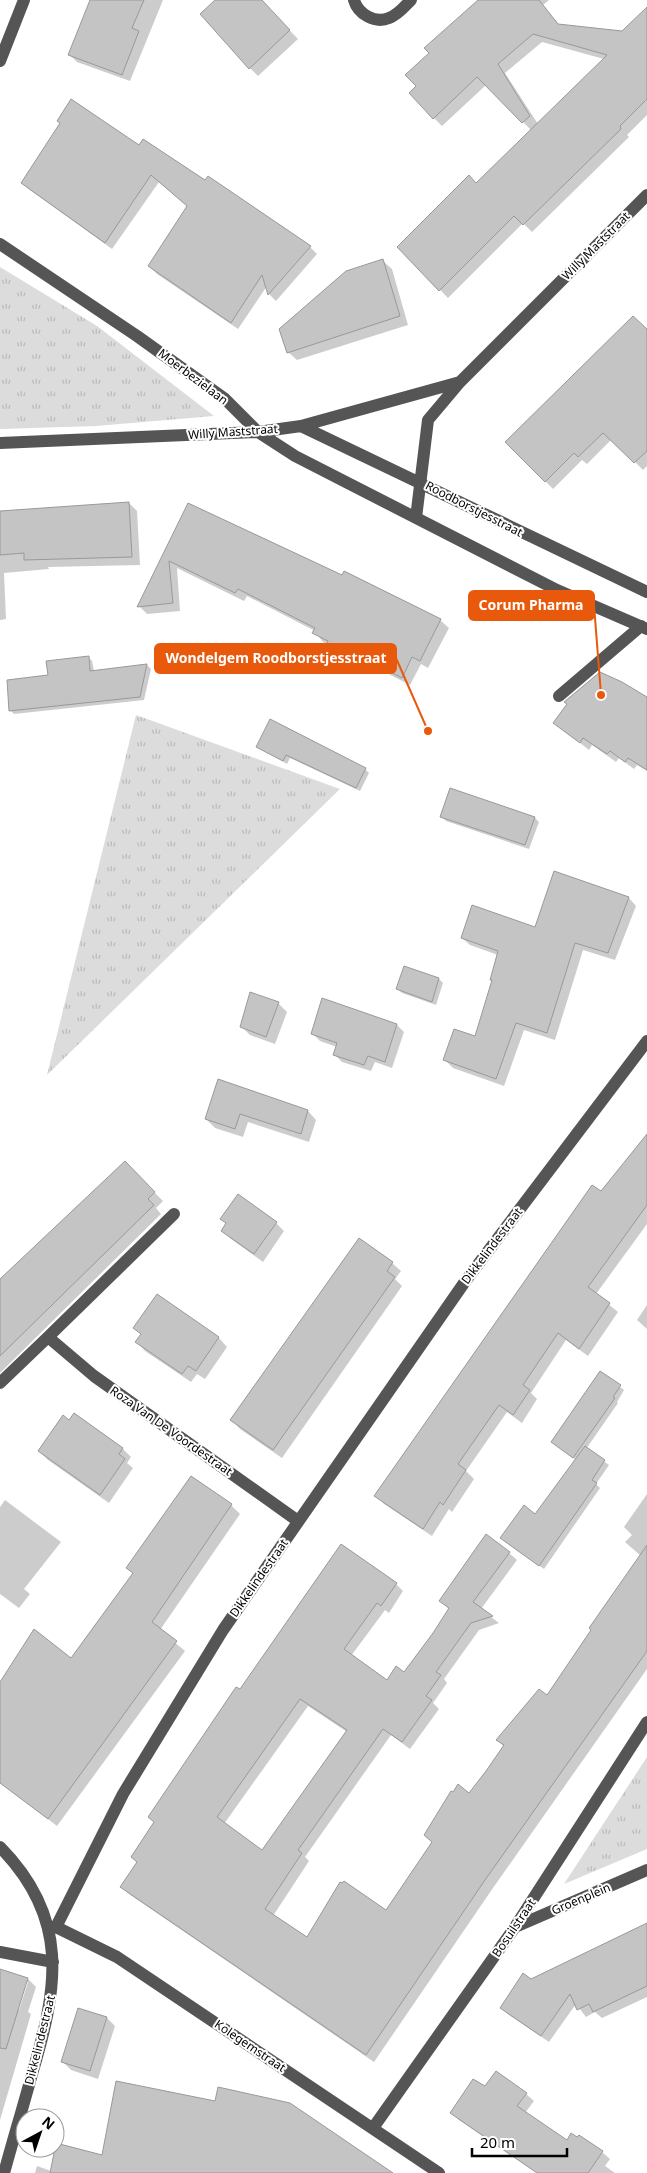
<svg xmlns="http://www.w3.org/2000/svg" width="647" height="2173" font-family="'Noto Sans',sans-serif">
<defs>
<pattern id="grass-tufts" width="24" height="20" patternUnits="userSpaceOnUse" patternTransform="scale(1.25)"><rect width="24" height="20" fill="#dcdcdc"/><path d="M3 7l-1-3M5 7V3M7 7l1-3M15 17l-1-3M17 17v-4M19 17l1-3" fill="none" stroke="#bbb"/></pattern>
</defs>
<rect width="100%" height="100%" fill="#fff"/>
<path fill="url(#grass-tufts)" d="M0 267 97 326 214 416 96 426 0 429Z
M136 715 340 789 47 1075Z
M647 1757V1849L564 1884Z"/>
<path fill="#0003" fill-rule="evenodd" d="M92 0H163L130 81 77 62 70 55Z
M217 0H260L298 39 258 76 250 68Z
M481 0H549L543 5 559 25 622 33 647 8V115L627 135 629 137 532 232 523 223 448 298 399 247 476 184 531 130 486 85 442 126 434 118 418 86 431 53ZM542 42 604 59 538 124 505 73Z
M140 146 310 247 317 254 276 301 269 294 267 286 238 329 157 274 149 266 188 206 159 182 112 249 30 190 23 183Z
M383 261 392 269 408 325 297 360 288 352Z
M647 331V466L643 470 612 439 587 464 582 460 553 489 507 442Z
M129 503 137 511 140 565 48 567 49 569 4 573 6 619 0 620V512Z
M188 504 343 577 440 620 449 628 428 668 421 664 410 685 371 665 369 670 337 652 322 641 315 631 247 596 244 601 177 568 180 611 147 614 139 606Z
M88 657 92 661 94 671 147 665 151 669 144 700 14 714 10 710 49 676Z
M600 673 628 686 647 698V771L637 765 634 769 619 758 616 762 592 745 589 750 555 723Z
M257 746 365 769 369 773 360 791 290 758 287 764Z
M451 790 535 818 539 822 529 849 446 821 442 817Z
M629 898 636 906 615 960 583 950 555 1040 524 1030 504 1086 453 1068 445 1060 476 1038 493 981 498 955 470 945 462 938 536 928Z
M439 979 443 983 436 1005 402 993 398 989Z
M278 1003 287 1012 275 1044 250 1035 241 1026Z
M397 1025 404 1032 392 1068 375 1062 371 1071 342 1062 335 1055 337 1047 320 1041 312 1033Z
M219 1081 308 1111 316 1120 309 1142 248 1122 243 1137 215 1128 206 1119Z
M647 1136V1224L596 1294 618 1312 588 1356 566 1340 531 1393 537 1399 522 1423 507 1412 466 1471 474 1479 452 1512 449 1509 432 1536 384 1504 376 1495 602 1192Z
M125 1163 163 1201 156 1208 161 1214 0 1373V1281Z
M222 1219 276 1223 284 1231 263 1262 231 1239 223 1231 227 1224Z
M392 1263 401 1271 395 1279 402 1286 282 1458 240 1429 232 1420Z
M157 1296 219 1338 227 1347 205 1379 197 1374 191 1382 145 1351 137 1342 142 1335 135 1328Z
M647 1305V1329L637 1320Z
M601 1373 624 1390 617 1402 618 1403 586 1449 609 1465 596 1484 600 1488 544 1569 506 1542 536 1516 576 1460 552 1442Z
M74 1415 123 1449 131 1457 127 1463 133 1468 109 1503 48 1460 39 1451Z
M192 1477 231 1505 240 1514 160 1630 185 1651 57 1826 20 1798 0 1775V1684L71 1660 134 1574 128 1568Z
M647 1494V1669L493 1888 374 2062 129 1894 122 1886 138 1863 240 1691 396 1584 403 1591 389 1613 385 1610 351 1656 387 1681 404 1674 450 1610 441 1601 509 1553 517 1560 481 1609 499 1623 479 1630 444 1679 447 1683 433 1703 439 1709 410 1749 391 1735 305 1857 309 1861 273 1916 307 1939 386 1912 433 1843 425 1835 469 1795 504 1747 498 1740 547 1697 641 1556 625 1542 632 1535 624 1527ZM308 1706 347 1732 263 1852 224 1824Z
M5 1500 61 1542 24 1589 30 1594 19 1608 0 1594V1507Z
M647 1925V1997L602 2018 595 2012 586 2017 576 2004 549 2042 509 2015 501 2008 531 1980Z
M28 1979 36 1987 28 2012 31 2014 0 2120V1982ZM25 1982H28L19 2010 17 2009Z
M107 2018 115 2026 98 2079 71 2070 62 2061Z
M485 2088 526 2094 534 2101 525 2113 567 2142 602 2152 610 2159 605 2166 615 2173H537L459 2120 452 2112Z
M103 2157 389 2173H35L37 2166 51 2171Z"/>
<path fill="#c4c4c4" stroke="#999" fill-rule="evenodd" d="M90 0H144L132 28 139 31 122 75 68 55Z
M215 0H262L290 30 249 69 200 14Z
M478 0H539L558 24 622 31 647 7V99L620 126 621 129 523 225 514 216 439 291 397 247 469 175 476 183 607 55 533 34 498 64 530 116 522 123 477 77 433 119 409 93 416 86 405 75 429 53 424 48Z
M71 99 139 145 143 139 205 180 208 176 311 246 268 295 262 275 231 323 148 266 187 206 151 175 105 243 21 183 60 123 57 121Z
M383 259 400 316 287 353 279 329 346 271Z
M633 316 647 329V451L634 463 603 433 578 457 574 453 545 482 505 442Z
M129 502 132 557 24 560V553L0 555V511Z
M188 503 342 575 344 571 441 619 420 661 412 657 402 678 363 658 361 662 327 644 328 641 312 633 315 628 238 589 235 593 169 561 173 603 137 607Z
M89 656 90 671 147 664 140 697 9 711 7 680 48 675 46 661Z
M600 672 622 682 647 697V770L628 758 625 762 610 751 607 754 583 738 580 743 553 723 567 704 564 702Z
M270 719 366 768 356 788 286 755 283 761 256 747Z
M450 788 535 817 525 845 440 817Z
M554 871 629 897 608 953 575 943 547 1033 516 1023 496 1079 443 1060 454 1029 475 1036 492 980H490L498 951 461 938 472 905 535 927Z
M404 966 439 978 432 1002 396 989Z
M250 992 279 1002 266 1037 240 1027Z
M322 998 397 1024 385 1062 368 1056 364 1065 333 1055 337 1043 311 1034Z
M218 1079 308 1110 301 1134 240 1114 235 1129 205 1119Z
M647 1134V1205L588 1287 610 1303 579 1349 558 1333 523 1385 530 1390 513 1415 499 1405 458 1464 466 1470 443 1505 440 1502 423 1529 374 1496 592 1185 601 1191Z
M125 1161 155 1192 148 1199 154 1205 0 1356V1279Z
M238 1194 277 1222 254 1254 221 1231 226 1223 220 1219Z
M359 1238 393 1262 387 1271 395 1277 273 1450 230 1420Z
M157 1294 219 1337 196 1371 188 1366 182 1374 135 1342 141 1334 133 1328Z
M600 1371 621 1385 613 1397 615 1398 573 1458 551 1442Z
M74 1413 123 1448 119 1454 125 1459 100 1495 38 1451 63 1415 69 1420Z
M585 1446 605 1460 592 1480 597 1483 539 1566 500 1538 524 1505 535 1514Z
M191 1476 232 1504 152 1622 177 1641 48 1819 0 1783V1682L34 1629 71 1658 133 1573 126 1568Z
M486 1534 510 1552 473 1602 493 1616 471 1623 436 1672 441 1675 426 1696 432 1700 402 1742 383 1729 298 1850 302 1853 265 1909 307 1937 340 1882 342 1883 344 1881 386 1910 432 1842 424 1835 451 1791 453 1792 458 1784 469 1793 486 1771 504 1745 496 1740 539 1689 547 1695 591 1630 589 1628 647 1545V1651L485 1880 366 2055 120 1887 137 1862 131 1857 154 1822 148 1817 236 1687 240 1689 341 1544 397 1583 381 1606 377 1603 344 1649 387 1680 396 1666 404 1672 433 1633 449 1608 439 1601ZM300 1699 347 1730 262 1850 217 1817Z
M647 1923V1986L593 2012 589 2004 577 2010 570 1994 541 2036 500 2008 523 1973 531 1979Z
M0 1969 28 1978 6 2049 0 2048Z
M78 2008 107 2017 90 2071 61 2062Z
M496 2071 527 2093 517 2106 567 2140 571 2133 577 2137 579 2135 603 2151 588 2173H537L450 2113 473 2079 485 2086Z
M116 2081 215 2101 218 2087 290 2103 393 2173H50L56 2143 102 2155Z"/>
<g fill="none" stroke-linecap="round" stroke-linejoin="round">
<path stroke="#555" stroke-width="12" d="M354 0C358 14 375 24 389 18 398 15 405 6 411 0
M0 61 24 0
M0 244 137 336 225 399 258 432 295 456 557 590 647 629
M301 426 647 592
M0 443 258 432 301 426 460 382
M416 518 428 420 460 382 647 195
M559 696 641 626
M174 1214 48 1337 94 1376 298 1521
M0 1383 48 1337
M0 1847C70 1918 58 1987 32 2074 23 2107 13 2140 4 2173
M56 1927 117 1957 439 2173
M515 1927 647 1870
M49 1930 56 1927 123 1794 223 1630 464 1283 647 1041
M0 1952 53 1962
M373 2128 515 1927 647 1722"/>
</g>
<g text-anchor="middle" stroke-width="4" stroke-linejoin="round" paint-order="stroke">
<g font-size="12" fill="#000" stroke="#fff">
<text transform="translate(596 246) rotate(-45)" y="4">Willy Maststraat</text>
<text transform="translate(193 377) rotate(37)" y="4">Moerbezielaan</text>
<text transform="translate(233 432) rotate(-4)" y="4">Willy Maststraat</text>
<text transform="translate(474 509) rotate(27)" y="4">Roodborstjesstraat</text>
<text transform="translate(492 1246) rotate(-53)" y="4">Dikkelindestraat</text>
<text transform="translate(171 1431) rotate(35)" y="4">Roza Van De Voordestraat</text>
<text transform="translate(259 1578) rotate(-55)" y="4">Dikkelindestraat</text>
<text transform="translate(581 1899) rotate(-23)" y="4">Groenplein</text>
<text transform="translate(514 1928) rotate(-56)" y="4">Bosuilstraat</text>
<text transform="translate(40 2040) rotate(-76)" y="4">Dikkelindestraat</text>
<text transform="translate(250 2046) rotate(34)" y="4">Kolegemstraat</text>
</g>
</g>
<path fill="none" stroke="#e8590c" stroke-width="2" d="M601 695L594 605M428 731L396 658"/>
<g fill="#e8590c" stroke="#fff" stroke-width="2">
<circle cx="601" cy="695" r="5"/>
<circle cx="428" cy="731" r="5"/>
</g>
<g fill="#e8590c" stroke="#e8590c" stroke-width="2">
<rect x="469" y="591" width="125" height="29" rx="5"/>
<rect x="155" y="644" width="241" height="29" rx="5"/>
</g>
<g font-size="14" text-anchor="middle" font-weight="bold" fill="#fff">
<text x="531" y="610">Corum Pharma</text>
<text x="276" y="663">Wondelgem Roodborstjesstraat</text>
</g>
<g transform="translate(40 2133) rotate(40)"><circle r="24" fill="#ffffff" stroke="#999999"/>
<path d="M0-4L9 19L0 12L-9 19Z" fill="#000000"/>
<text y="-8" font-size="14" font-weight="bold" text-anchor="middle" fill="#000000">N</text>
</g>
<path d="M472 2148v8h95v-8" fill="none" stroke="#000000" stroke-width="2.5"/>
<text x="480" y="2148" font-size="15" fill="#000000" stroke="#ffffff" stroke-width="4" paint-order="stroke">20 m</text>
</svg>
